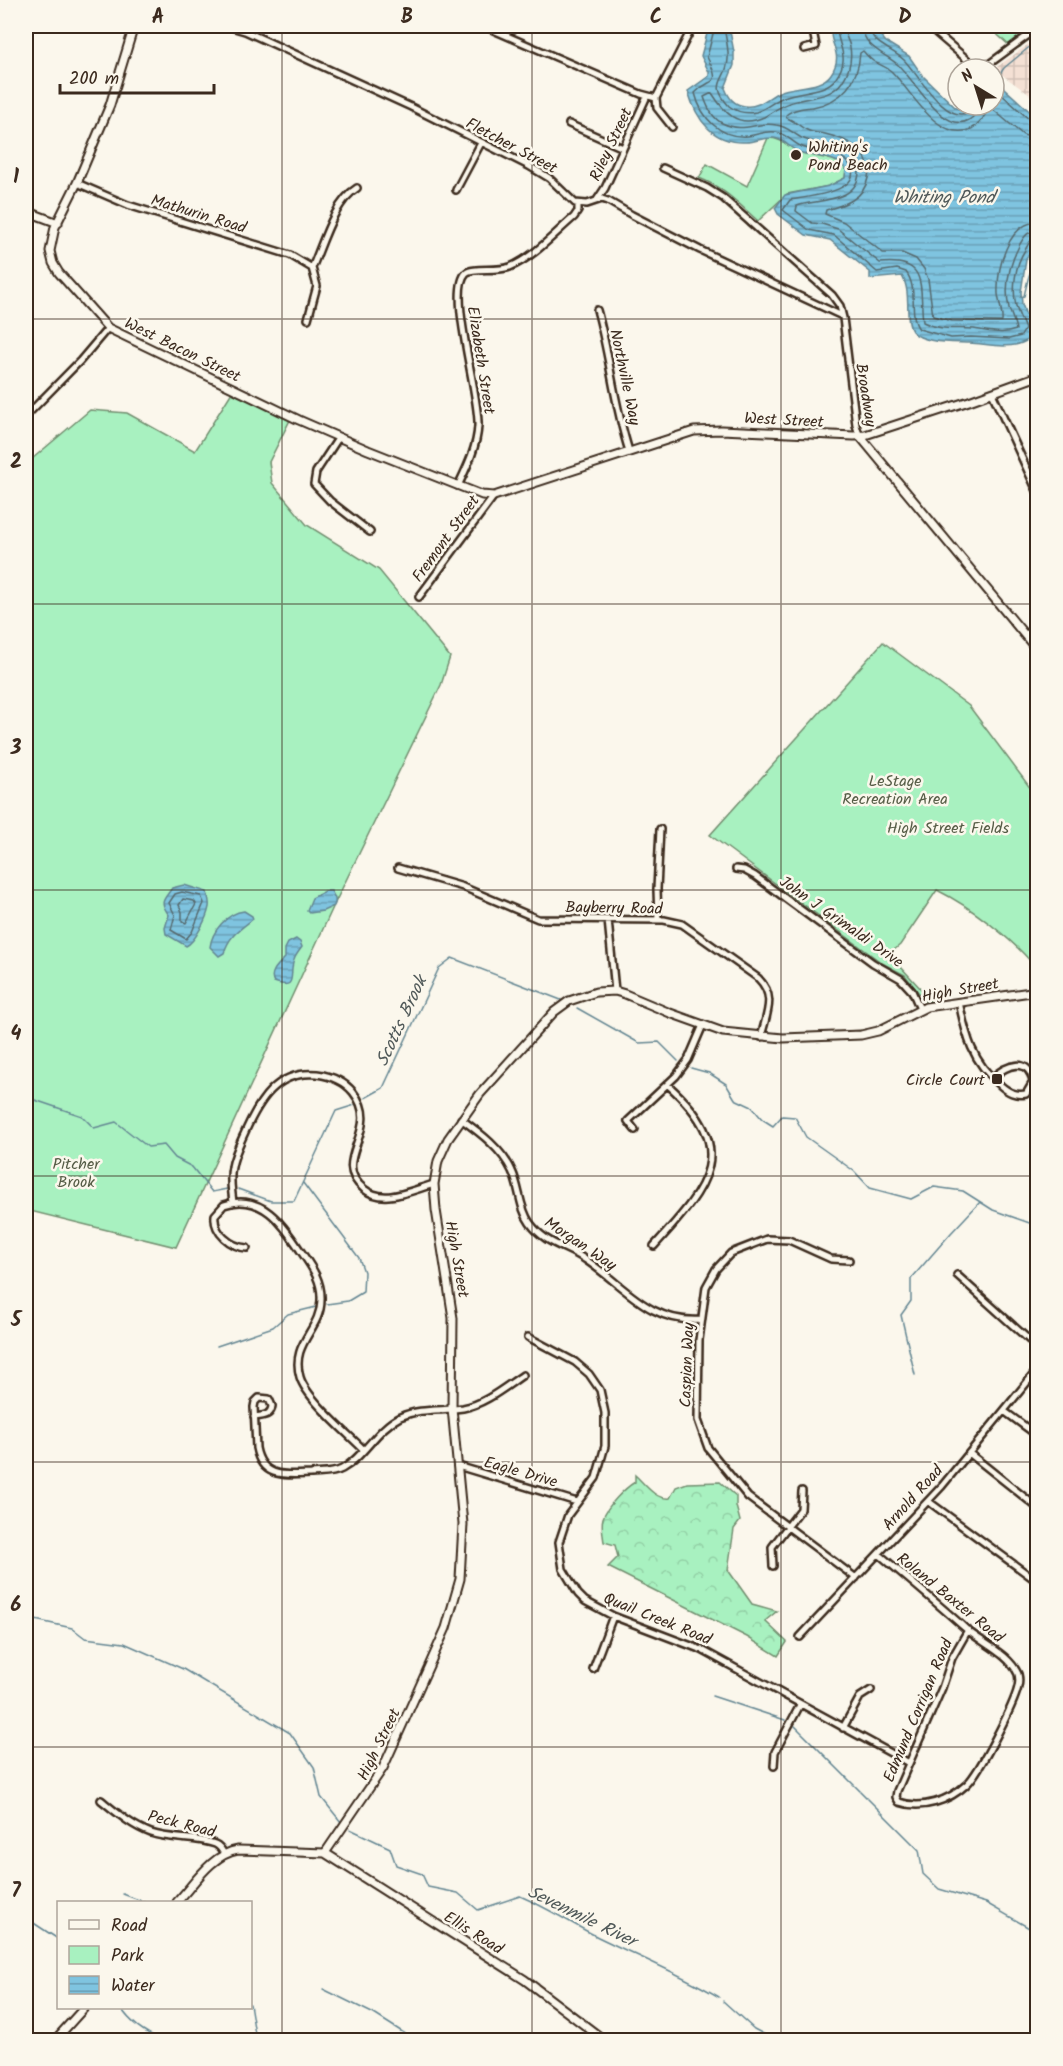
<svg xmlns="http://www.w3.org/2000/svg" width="1063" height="2066" font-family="Kalam,sans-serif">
<defs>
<pattern id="industrial-grid" width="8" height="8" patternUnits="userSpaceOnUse" patternTransform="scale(1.5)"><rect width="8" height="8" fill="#f4e0d4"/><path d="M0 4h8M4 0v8" fill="none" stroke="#d2c0b6"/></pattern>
<pattern id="forest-crowns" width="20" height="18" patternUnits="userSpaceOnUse" patternTransform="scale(1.5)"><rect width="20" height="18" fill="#a8f1c0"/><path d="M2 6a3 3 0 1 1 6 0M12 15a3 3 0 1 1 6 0" fill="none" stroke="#92cfa5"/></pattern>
<pattern id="water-rules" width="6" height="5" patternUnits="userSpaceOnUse" patternTransform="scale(1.5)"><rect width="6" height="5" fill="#7fc4e0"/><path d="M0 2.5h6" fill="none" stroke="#699fb5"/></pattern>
</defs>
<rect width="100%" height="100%" fill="#fbf7ec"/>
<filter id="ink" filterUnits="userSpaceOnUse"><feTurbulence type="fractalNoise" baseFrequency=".0167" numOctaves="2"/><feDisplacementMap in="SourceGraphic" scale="12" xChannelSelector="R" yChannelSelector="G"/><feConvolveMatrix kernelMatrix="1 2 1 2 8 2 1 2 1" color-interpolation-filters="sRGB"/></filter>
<g filter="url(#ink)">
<path fill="url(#industrial-grid)" d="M1037 38V100L994 69Z"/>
<path fill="#a8f1c0" stroke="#728e6f" stroke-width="1.5" d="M988 26H1028L1033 30 1020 47 1013 49Z
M768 138C783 138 789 148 802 153 816 158 835 156 846 169L845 178 829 186 787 194 758 221C739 204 723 187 699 178L707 164 747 186Z
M232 392 290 420 269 462 272 483 307 525 379 570 450 657 441 685 335 903 176 1247 26 1210V464L90 410 127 413 195 451Z
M883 642 969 706 1037 797V969C1013 939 971 907 937 890L900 945 889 954 932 1001H925L905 975 882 963 710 835Z"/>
<path fill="url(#forest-crowns)" stroke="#728e6f" stroke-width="1.5" d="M635 1475C645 1484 655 1500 670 1498L676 1487 687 1483 720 1482 736 1496V1506L740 1521 734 1529 728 1570 752 1604 777 1611 765 1621 787 1642 778 1656 747 1637 608 1567 618 1557 615 1545 604 1542C603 1535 601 1524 603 1518 607 1506 625 1488 635 1482Z"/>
<path fill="url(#water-rules)" stroke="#648692" stroke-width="1.5" d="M709 26H729L734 52V65L725 88C729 98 734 105 745 106 758 108 767 98 779 92 794 85 821 89 831 74 846 52 825 42 833 26H872L886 42 909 56 922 75 956 108 960 109 969 105H994V77L999 76 1004 88 1037 118 1038 174 1035 187 1037 198V238L1026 260 1021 292 1022 304 1031 329 1026 341C1010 350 988 344 970 343 956 342 922 344 912 331 904 319 912 292 902 276L870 279V272L830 240 806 235 778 214 775 208 785 195 829 186 845 178 846 169C835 156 817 157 802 153 791 151 786 139 774 138 764 137 755 142 746 142 713 144 696 119 688 91L709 76V72L701 56Z
M184 885 207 892C208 897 210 902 209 907 207 918 195 942 186 946L166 934 165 928 169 915C159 901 163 901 172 888Z
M325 891H331C334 896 337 900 334 906L323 911 310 913 307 910 312 898Z
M244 911 252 916 253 919C239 930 229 936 224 953L219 956 210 947C212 931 227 913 244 911Z
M296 939 300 942 302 947C299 951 295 956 294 960 288 974 299 991 274 982 268 973 279 964 285 958V949L288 943Z"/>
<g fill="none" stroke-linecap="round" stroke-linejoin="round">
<path stroke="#56686c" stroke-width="1.5" d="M715 26 707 57C723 88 711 76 695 93 701 118 721 139 748 136 757 135 766 130 776 132 786 134 791 141 800 146 814 153 833 149 848 162 870 192 805 197 790 200L783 210 809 230 834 235 877 272 897 269 906 272C919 289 908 315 919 329L951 338 971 337 1009 339 1021 336 1025 329C1022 321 1018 314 1016 306 1012 289 1015 265 1025 250 1029 244 1029 239 1038 238
M724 26C725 37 729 47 728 59 727 82 708 82 729 106 737 112 747 114 756 112 766 109 775 100 784 97 800 90 825 93 836 78 852 55 836 46 837 26
M845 26C844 38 848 37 850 47 852 59 849 72 842 82 830 99 809 96 792 102 781 105 773 112 764 117 737 129 724 112 712 93L704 97C707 106 712 118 722 123 745 134 755 121 776 125 788 126 794 135 804 139 818 145 835 144 848 152 855 157 859 163 859 171 859 203 817 199 797 206L796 211 812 223 822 224 838 229 880 263C929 258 919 286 923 322 944 332 953 327 974 329 987 331 1003 335 1016 330 1015 323 1011 315 1009 308 1004 286 1010 263 1020 244 1025 236 1027 231 1038 231
M862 26C863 47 884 53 897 64 914 78 942 135 969 120 975 117 977 112 978 105
M869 26C871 45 892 48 904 60 918 74 946 125 968 112L970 105
M994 83 1000 93 1031 121 1038 122
M1038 139 1023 135 990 107 987 108C985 118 980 125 971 129 938 143 912 92 893 73 888 67 879 65 873 61 869 58 866 54 863 51L860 53C858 83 842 101 813 107 804 108 793 109 786 115L787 118C795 121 800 127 807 130 812 133 819 133 825 134 847 139 873 151 868 178 864 199 844 205 826 210L825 214 844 222 883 253H902L916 259 924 269 928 279 933 316 952 321 1002 322C1003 313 999 303 998 294 997 269 1007 223 1038 222
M182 892 201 896 204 903 192 932 186 939 171 930 175 915 169 903 175 894Z
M183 899 194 901 196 904 186 923 182 921V912L179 905Z"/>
<path stroke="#648692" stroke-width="1.5" d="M998 77 1004 68 1033 44 1038 43
M1020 297 1024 296C1027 284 1029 269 1038 259
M577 1008 639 1043 659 1042 678 1061
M691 1068 709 1073 726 1084 735 1099 752 1107 762 1119 773 1126 782 1116 795 1117 806 1137 854 1171 870 1188 911 1199 934 1187 963 1191 993 1210 1038 1226
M26 1097 82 1116 94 1128 116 1122 148 1147 164 1145 175 1158 192 1167 212 1192 227 1189
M365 1098 383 1088 439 968 452 958 561 1000
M303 1183 359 1258 364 1272 363 1292 348 1301 327 1304
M238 1189 271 1201H294L336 1111 355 1105
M217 1346 273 1327 288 1314 316 1307
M915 1375 901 1315 911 1301V1279L951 1233 980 1202
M26 1618 72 1628 85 1638 124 1643 183 1669 290 1733 314 1767 321 1797 341 1822
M712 1696 785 1720
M795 1726 919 1850 923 1874 939 1889 986 1903 1038 1933
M350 1829 390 1848 396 1865 422 1874 428 1887 458 1893 478 1910 520 1896C548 1908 572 1924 598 1937 639 1957 681 1974 719 1997
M123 1894 144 1902
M26 1918 58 1939
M323 1989 374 2014 415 2040
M723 2001 754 2029 775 2040
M250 2004 256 2040
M121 2008C131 2024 145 2033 162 2040
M44 2039 45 2040"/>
<defs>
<path id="minor" d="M228 26 245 31 411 107 529 166 549 178 575 203 587 204 602 199 608 201 632 215 700 250 842 316
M484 26 641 94 656 98
M928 26 977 68 989 64 1038 28
M804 49 816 46 812 26
M569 124 623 148
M672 127 657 108 656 98 693 26
M663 168 707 188 723 198 832 295 840 306 843 318 856 425 859 435
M77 183 128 205 290 255 312 268
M456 190 481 143
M597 200 605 188 647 96
M312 268C323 243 334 202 357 188
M597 310C610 356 614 405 629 451
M308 319 317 286 312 268
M992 393 1038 493
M26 416 80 361 108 328
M339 437 316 472 314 484 330 501 370 532
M458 486C467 467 477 447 478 426 480 395 447 292 466 273 472 267 497 272 510 267 534 257 554 234 574 217L578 211V204
M419 597 494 496
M1025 635 1038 626
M398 868 463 887 538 919 664 920 682 924 758 978C777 997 766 1014 761 1037
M736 869 744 870 755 876 873 963 901 979 912 991 920 1009
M608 920 615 991
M658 920 657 889 660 829
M959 1002C966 1036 972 1062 1000 1085 1008 1092 1015 1096 1026 1094L1033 1082C1029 1056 1006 1065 992 1078
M461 1119C480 1133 502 1149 512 1171 520 1187 519 1208 530 1223 546 1245 566 1246 586 1260 625 1286 649 1323 700 1320
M635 1130 628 1121 676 1076 688 1060 703 1025
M233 1203C232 1191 229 1179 232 1167 234 1155 240 1143 245 1132 259 1101 277 1070 317 1074 331 1076 344 1081 353 1092 384 1130 328 1160 364 1189 384 1205 412 1190 434 1184
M654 1246C709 1186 740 1149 668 1085
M247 1248C231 1247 213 1233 215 1215L224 1205C261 1192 283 1224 300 1250 311 1266 322 1280 321 1300 321 1330 290 1343 300 1377 306 1398 346 1432 363 1449
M849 1260 831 1259 789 1240 767 1239 731 1253 716 1269 706 1287 699 1340 698 1420 708 1448 748 1497 856 1578
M957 1275 1038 1348
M528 1337 575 1362 589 1374 600 1390 605 1413V1446L596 1478 568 1515 559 1542 563 1569 578 1594 585 1601 613 1616 702 1650 909 1763
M1004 1411 1038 1436
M254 1417C263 1416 271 1416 272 1406L269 1399 259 1398 255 1402 254 1407 256 1448C262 1479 286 1475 311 1474 321 1473 333 1474 342 1469 364 1457 376 1429 400 1417 420 1408 441 1411 463 1408 485 1404 505 1387 523 1375
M969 1453 1038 1508
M458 1466 577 1502
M928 1501 1038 1582
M879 1554C908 1579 937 1603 966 1629 982 1643 1009 1654 1018 1674 1019 1678 1019 1683 1018 1687 1014 1705 979 1773 967 1784 949 1801 922 1810 899 1802L896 1797 897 1791 942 1688 952 1658 968 1630
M773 1566 772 1547 801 1509 802 1491
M800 1637 942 1486 1038 1369
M593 1669 613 1616
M843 1728 860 1697 871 1690
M774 1766 775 1752 800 1705
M101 1800C117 1813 132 1826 151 1833 171 1840 198 1837 215 1844 220 1846 222 1850 224 1854"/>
<path id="tertiary" d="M134 26 110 105 77 183 55 227 50 251 53 263 59 273 108 328 299 420 368 450 482 495 494 496 694 431 721 430 854 436 865 435 969 401 1038 376
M26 211 58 223
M859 435 1038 651
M325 1853 383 1768 446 1628 460 1579 463 1524 452 1408 453 1318 436 1210 434 1184 438 1161 448 1139 480 1094 554 1012 569 1001 596 992 615 991 625 994 670 1013 723 1032 783 1038 861 1035 878 1031 926 1007 1038 991
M177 1902C194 1884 212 1854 238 1850L325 1853 525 1980 604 2040
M55 2040 84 2008"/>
</defs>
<use href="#minor" stroke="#3b2a1e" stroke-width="10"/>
<use href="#tertiary" stroke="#3b2a1e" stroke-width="11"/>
<use href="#minor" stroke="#fbf7ec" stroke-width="5"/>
<use href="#tertiary" stroke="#fbf7ec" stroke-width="7"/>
</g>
</g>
<path fill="none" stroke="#3b2a1e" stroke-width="1.5" stroke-opacity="0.55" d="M282 26V2040M532 26V2040M781 26V2040M26 319H1038M26 604H1038M26 890H1038M26 1176H1038M26 1462H1038M26 1747H1038"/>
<g fill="#3b2a1e" stroke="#fbf7ec" stroke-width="2">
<circle cx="796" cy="155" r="6"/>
<rect x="991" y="1073" width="12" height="12" rx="3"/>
</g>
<g text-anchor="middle" stroke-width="5" stroke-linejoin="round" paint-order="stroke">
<g font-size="16" fill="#3b2a1e" stroke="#fbf7ec">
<text transform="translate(610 144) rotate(-65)" y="6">Riley Street</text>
<text transform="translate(512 145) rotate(28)" y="6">Fletcher Street</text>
<text transform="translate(199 213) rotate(17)" y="6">Mathurin Road</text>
<text transform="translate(183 349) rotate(26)" y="6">West Bacon Street</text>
<text transform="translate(482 360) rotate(81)" y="6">Elizabeth Street</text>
<text transform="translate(626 377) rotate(78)" y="6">Northville Way</text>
<text transform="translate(867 395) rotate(81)" y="6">Broadway</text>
<text transform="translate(784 419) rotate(3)" y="6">West Street</text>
<text transform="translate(445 538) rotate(-54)" y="6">Fremont Street</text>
<text transform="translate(614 907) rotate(1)" y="6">Bayberry Road</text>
<text transform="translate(842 921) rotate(35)" y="6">John J Grimaldi Drive</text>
<text transform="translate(960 989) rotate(-10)" y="6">High Street</text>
<text transform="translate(581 1243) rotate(34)" y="6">Morgan Way</text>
<text transform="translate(458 1259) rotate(80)" y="6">High Street</text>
<text transform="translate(686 1365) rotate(-88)" y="6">Caspian Way</text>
<text transform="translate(521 1471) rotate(16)" y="6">Eagle Drive</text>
<text transform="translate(912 1497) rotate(-48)" y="6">Arnold Road</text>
<text transform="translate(951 1597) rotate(39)" y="6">Roland Baxter Road</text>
<text transform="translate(658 1618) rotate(22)" y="6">Quail Creek Road</text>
<text transform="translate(917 1710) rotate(-67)" y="6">Edmund Corrigan Road</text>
<text transform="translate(378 1744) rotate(-64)" y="6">High Street</text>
<text transform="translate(182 1823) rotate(14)" y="6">Peck Road</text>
<text transform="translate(474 1932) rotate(32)" y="6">Ellis Road</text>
</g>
<g font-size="16" fill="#3b2a1e" stroke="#fbf7ec" text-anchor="start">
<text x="808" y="152">Whiting's<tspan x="808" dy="18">Pond Beach</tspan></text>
<text x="985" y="1085" text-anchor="end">Circle Court</text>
</g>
<g font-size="16" fill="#565c46" stroke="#fbf7ec">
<text x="895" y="786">LeStage<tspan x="895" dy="18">Recreation Area</tspan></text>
<text x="948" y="833">High Street Fields</text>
<text x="76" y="1169">Pitcher<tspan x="76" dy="18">Brook</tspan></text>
</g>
<g font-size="18" font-style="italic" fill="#4f5858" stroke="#fbf7ec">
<text x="944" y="203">Whiting Pond</text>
<text transform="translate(401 1021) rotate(-65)" y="6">Scotts Brook</text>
<text transform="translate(582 1916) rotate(26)" y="6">Sevenmile River</text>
</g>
</g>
<rect width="1063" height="2066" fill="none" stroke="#fbf7ec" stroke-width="66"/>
<rect x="57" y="1901" width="195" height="108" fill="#fbf7ec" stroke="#aea59a" stroke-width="1.5"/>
<rect x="69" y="1920" width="30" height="9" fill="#fbf7ec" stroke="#aea59a" stroke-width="1.5"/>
<text x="111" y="1931" font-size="18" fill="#3b2a1e">Road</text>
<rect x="69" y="1946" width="30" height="18" fill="#a8f1c0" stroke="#aea59a" stroke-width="1.5"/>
<text x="111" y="1961" font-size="18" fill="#3b2a1e">Park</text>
<rect x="69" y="1976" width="30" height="18" fill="url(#water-rules)" stroke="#aea59a" stroke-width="1.5"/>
<text x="111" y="1991" font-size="18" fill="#3b2a1e">Water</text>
<g transform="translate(976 87) rotate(322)"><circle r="28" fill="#fbf7ec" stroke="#aea59a" stroke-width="1.5"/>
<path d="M0-4.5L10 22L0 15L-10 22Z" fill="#3b2a1e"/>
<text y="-9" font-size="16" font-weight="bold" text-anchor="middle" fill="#3b2a1e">N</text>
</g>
<path d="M60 84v9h154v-9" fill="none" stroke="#3b2a1e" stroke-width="3"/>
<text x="69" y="84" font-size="18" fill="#3b2a1e" stroke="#fbf7ec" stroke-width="4.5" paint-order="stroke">200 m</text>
<rect x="33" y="33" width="997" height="2000" fill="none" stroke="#3b2a1e" stroke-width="2"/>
<g font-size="20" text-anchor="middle" font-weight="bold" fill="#3b2a1e">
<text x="158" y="23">A</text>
<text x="407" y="23">B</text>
<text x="656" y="23">C</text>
<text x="905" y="23">D</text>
<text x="16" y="183">1</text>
<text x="16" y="468">2</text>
<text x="16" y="754">3</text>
<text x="16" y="1040">4</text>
<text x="16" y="1326">5</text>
<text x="16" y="1611">6</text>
<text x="16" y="1897">7</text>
</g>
</svg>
